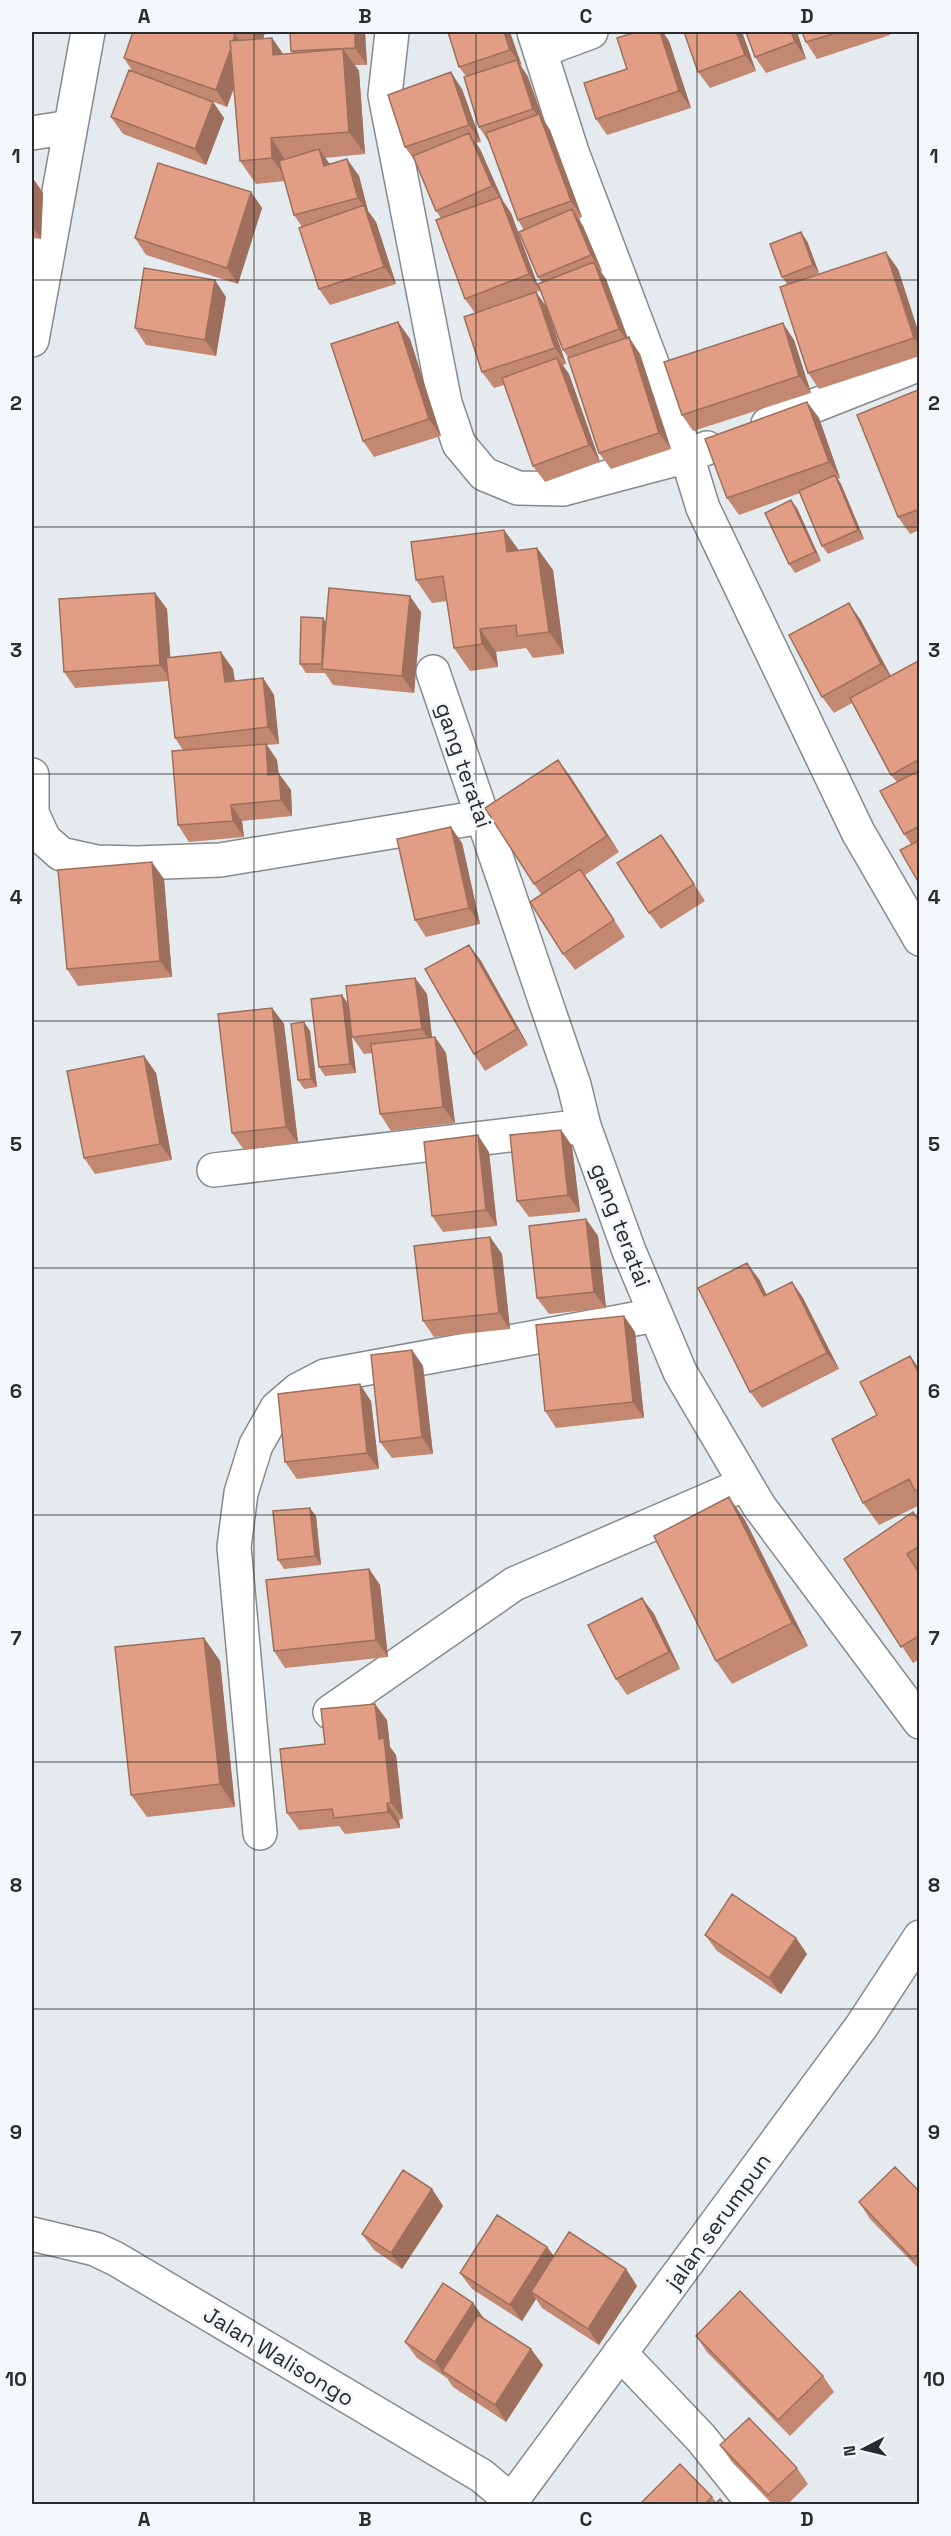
<svg xmlns="http://www.w3.org/2000/svg" width="951" height="2536" font-family="'Space Grotesk',sans-serif">
<rect width="100%" height="100%" fill="#e5eaef"/>
<g fill="none" stroke-linecap="round" stroke-linejoin="round">
<defs>
<path id="minor" d="M392 32 385 95 445 403 459 444 484 474 518 488 563 489 687 456 707 448
M534 32 572 152 687 456 703 508 858 832 920 939
M540 51 591 32
M32 133 70 127
M32 340 88 32
M768 424 920 364
M433 672 574 1085 584 1126 629 1251 680 1372 759 1506 920 1722
M32 775V813L44 839 61 854 97 862 137 863 220 860 482 817
M214 1170 584 1126
M330 1712 514 1584 745 1484
M260 1833 234 1547 241 1493 256 1445 277 1408 298 1390 325 1376 656 1315
M620 2353 701 2438 754 2504
M509 2504 861 2027 920 1937"/>
<path id="tertiary" d="M32 2234 95 2249 116 2259 482 2476 515 2504"/>
</defs>
<use href="#minor" stroke="#868a8e" stroke-width="36"/>
<use href="#tertiary" stroke="#868a8e" stroke-width="36"/>
<use href="#minor" stroke="#fff" stroke-width="33"/>
<use href="#tertiary" stroke="#fff" stroke-width="33"/>
</g>
<path fill="#c28872" d="M133 32H265L263 39 272 38 283 54 292 53 291 51 365 32 367 65H355L359 71 365 154 325 158 330 164 347 159 359 176 368 211 376 222 396 284 330 305 319 289 302 227 294 215 285 181 256 184 240 161 234 88 227 107 203 98 213 102 224 118 206 165 123 134 111 117 133 72 124 58Z
M510 32 521 66 528 77 543 119 550 130 582 217 578 219 583 226 602 271 601 272 606 279 628 338 640 354 671 449 611 469 599 453 568 357 563 350 548 312 566 364 563 365 569 374 600 462 545 482 533 466 504 385 494 388 482 372 475 313 465 299 441 218 436 211 415 161 405 147 462 89 481 142 476 143 480 149 503 201 511 213 540 291 536 292 547 308 542 282 538 277 524 230 518 220 489 142 479 127 466 76 459 67Z
M742 32 756 71 710 88 698 72Z
M797 32 806 59 766 73 755 57Z
M802 32H889L890 35 817 59 806 42Z
M669 41 691 108 607 135 596 119 627 69Z
M32 177 43 193 41 239 32 238Z
M251 192 262 208 238 284 146 255 135 238Z
M807 241 819 273 809 277 898 269 920 337V356L819 389 808 373 787 284 782 277Z
M226 297 216 356 146 345 135 328Z
M398 322 410 339 441 436 374 457 363 441Z
M794 340 811 393 693 431 682 415Z
M920 389V530L910 534 898 517Z
M807 402 819 418 840 478 838 479 841 484 864 539 828 554 822 546 800 493 739 515 727 498Z
M797 508 821 561 795 573 789 564Z
M504 530 519 550 537 548 553 570 564 654 533 658 526 648 496 652 498 667 470 671 454 648 447 601 432 603 416 580Z
M155 593 167 609 170 658 233 669 235 681 263 678 274 695 279 744 267 745 277 760 279 774 291 790 292 816 242 821 244 837 189 842 178 825 183 750 175 738 168 681 75 688 64 672Z
M421 612 414 693 333 685 325 673H306L300 664 326 622Z
M860 619 891 676 920 660V885L911 844 904 834 897 782 891 775 852 703 834 713 822 697Z
M570 776 619 852 585 875 625 937 575 970 563 954 541 894 534 884Z
M462 843 480 924 426 937 415 920Z
M673 851 705 901 661 929 649 913Z
M164 879 172 977 78 986 67 969Z
M469 945 481 961 528 1045 485 1071 474 1054Z
M415 978 427 994 432 1037H435L446 1053 455 1123 391 1131 380 1114 372 1053 364 1054 352 1037Z
M342 995 348 1004 356 1073 325 1076 319 1067Z
M272 1008 284 1024 298 1143 244 1150 232 1133Z
M304 1022 310 1031 317 1087 304 1089 298 1080Z
M144 1056 156 1073 172 1160 95 1174 84 1158Z
M561 1130 572 1146 580 1212 529 1217 517 1201Z
M489 1152 497 1226 443 1232 432 1216Z
M586 1219 598 1236 606 1308 549 1314 537 1298Z
M490 1237 502 1254 510 1329 434 1337 423 1321Z
M759 1279 767 1295 792 1282 803 1298 839 1369 762 1408 750 1392Z
M624 1316 635 1332 644 1418 556 1428 545 1411Z
M412 1350 423 1366 433 1454 392 1458 380 1442Z
M910 1356 920 1370V1505L879 1525 863 1503 877 1415Z
M371 1401 379 1469 297 1479 285 1462Z
M316 1516 321 1565 284 1569 278 1560Z
M745 1520 808 1646 732 1684 716 1661Z
M920 1522V1570L918 1571 920 1573V1659L913 1663 844 1559Z
M369 1569 380 1585 388 1657 285 1668 274 1651Z
M642 1598 654 1614 680 1669 627 1695 616 1679Z
M204 1638 220 1661 235 1807 147 1817 131 1795Z
M387 1720 390 1747 396 1755 403 1819 399 1820 400 1828 345 1834 339 1826 299 1830 287 1813 325 1744Z
M705 1935 796 1938 807 1954 781 1994 717 1951Z
M432 2189 443 2206 402 2269 374 2250 362 2234Z
M920 2192V2270L870 2219 859 2202Z
M547 2247 554 2256 626 2269 637 2286 599 2345 542 2308 536 2299 522 2321 472 2289 460 2273Z
M473 2303 484 2319 543 2365 506 2422 453 2387 447 2378 417 2358 405 2342Z
M696 2336 823 2376 834 2392 790 2436 707 2352Z
M720 2445 797 2468 808 2484 787 2505H773L732 2462Z
M712 2497 716 2502 725 2505H639Z"/>
<path fill="#9e6f5c" d="M251 32H265L261 46Z
M355 32H365L367 65 355 48Z
M504 32H510L522 66 510 50Z
M660 32H663L669 41 691 108 679 91Z
M736 32H742L756 71 745 55Z
M791 32H797L806 59 795 42Z
M235 34 247 51 227 107 216 90Z
M272 38 288 61 273 55Z
M343 49 359 71 365 154 349 132Z
M517 60 528 77 543 119 550 130 582 217 571 201 541 121 533 109Z
M451 72 462 89 481 142 469 125Z
M213 102 224 118 206 165 195 149Z
M469 133 480 149 503 201 511 213 540 291 529 274 500 198 492 186Z
M271 138 286 161 288 181 272 158Z
M319 149 331 166H324Z
M347 159 359 176 368 211 376 222 396 284 384 267 365 209 358 198Z
M32 177 43 193 41 239 32 226Z
M251 192 262 208 238 284 227 268Z
M572 209 583 226 602 271 591 255Z
M801 232 807 241 819 273 813 265Z
M886 252 898 269 920 337V346L914 338Z
M594 262 606 279 630 345 619 329Z
M215 280 226 297 216 356 205 340Z
M536 292 547 308 566 364 555 348Z
M398 322 410 339 441 436 429 419Z
M783 323 794 340 811 393 799 376Z
M629 337 640 354 671 449 659 433Z
M557 358 569 374 600 462 589 445Z
M807 402 819 418 840 478 829 462Z
M835 475 841 484 864 539 858 530Z
M791 500 797 508 821 561 815 552Z
M504 530 520 553 507 552Z
M537 548 553 570 564 654 549 632Z
M155 593 167 609 172 681 160 665Z
M410 596 421 612 414 693 402 676Z
M849 603 860 619 893 680 881 664Z
M323 618 329 627 322 664Z
M480 629 496 652 498 667 482 644Z
M221 652 233 669 237 699 225 682Z
M263 678 274 695 279 744 268 727Z
M266 744 277 760 280 792 268 775Z
M558 760 570 776 619 852 607 836Z
M279 774 291 790 292 816 281 800Z
M231 805 242 821 244 837 233 821Z
M451 827 462 843 480 924 469 908Z
M661 835 673 851 705 901 694 884Z
M152 862 164 879 172 977 160 961Z
M580 869 592 885 625 937 614 920Z
M469 945 481 961 528 1045 517 1029Z
M415 978 427 994 433 1046 422 1029Z
M342 995 348 1004 356 1073 350 1064Z
M272 1008 284 1024 298 1143 286 1127Z
M304 1022 310 1031 317 1087 311 1079Z
M435 1037 446 1053 455 1123 443 1107Z
M144 1056 156 1073 172 1160 160 1144Z
M561 1130 572 1146 580 1212 568 1195Z
M478 1135 489 1152 497 1226 486 1210Z
M586 1219 598 1236 606 1308 594 1292Z
M490 1237 502 1254 510 1329 499 1313Z
M747 1263 759 1279 775 1313 764 1296Z
M792 1282 803 1298 839 1369 827 1353Z
M624 1316 635 1332 644 1418 633 1402Z
M412 1350 423 1366 433 1454 422 1437Z
M910 1356 920 1370V1376Z
M360 1384 371 1401 379 1469 367 1453Z
M729 1497 745 1520 808 1646 792 1623Z
M310 1508 316 1516 321 1565 315 1556Z
M369 1569 380 1585 388 1657 376 1640Z
M642 1598 654 1614 680 1669 669 1652Z
M204 1638 220 1661 235 1807 220 1784Z
M375 1704 387 1720 390 1747 396 1755 403 1819 391 1803 379 1739Z
M387 1803 399 1820 400 1828 388 1812Z
M796 1938 807 1954 781 1994 769 1978Z
M432 2189 443 2206 402 2269 391 2253Z
M547 2247 559 2263 531 2292 536 2299 522 2321 510 2305Z
M626 2269 637 2286 599 2345 588 2329Z
M473 2303 485 2320 442 2371 447 2379 435 2362Z
M531 2349 543 2365 506 2422 495 2405Z"/>
<path fill="#e29e84" stroke="#9e6f5c" stroke-width="1.5" d="M133 32H227L235 34 233 41H230L231 48 216 90 124 58Z
M290 32H355V48L291 51Z
M448 32H504L510 50 459 67Z
M636 32H660L679 91 596 119 584 83 627 69 617 38Z
M684 32H736L745 55 698 72Z
M746 32H791L795 42 755 57Z
M802 32H839L806 42Z
M272 38 273 55 343 49 349 132 271 138 272 158 240 161 230 41Z
M517 60 533 109 479 127 464 77Z
M129 70 213 102 195 149 111 117Z
M451 72 469 125 405 147 388 95Z
M539 114 571 201 518 220 486 133Z
M469 133 492 186 436 211 413 156Z
M319 149 324 166 347 159 358 198 294 215 279 161Z
M158 163 251 192 227 268 135 238Z
M500 197 529 274 465 299 436 220Z
M364 205 384 267 319 289 299 228Z
M572 209 591 255 538 277 519 232Z
M801 232 813 265 782 277 770 244Z
M886 252 914 338 808 373 780 287Z
M594 262 619 329 563 350 538 284Z
M144 268 215 280 205 340 135 328Z
M536 292 555 348 482 372 464 317Z
M398 322 429 419 363 441 331 344Z
M783 323 799 376 682 415 664 362Z
M629 337 659 433 599 453 568 358Z
M557 358 589 445 533 466 502 378Z
M920 389V509L898 517 857 415Z
M807 402 829 462 727 498 705 439Z
M835 475 858 530 822 546 799 491Z
M791 500 815 552 789 564 765 513Z
M504 530 507 552 537 548 549 632 517 636 516 625 480 629 482 644 454 648 443 576 416 580 411 542Z
M329 588 410 596 402 676 322 669Z
M155 593 160 665 64 672 59 599Z
M849 603 881 664 822 697 789 635Z
M301 617 323 618 322 664H300Z
M221 652 225 682 263 678 268 727 175 738 166 658Z
M920 660V759L891 775 850 698Z
M266 744 268 775 279 774 281 800 231 805 233 821 178 825 172 751Z
M558 760 607 836 534 884 485 808Z
M920 770V826L904 834 880 791Z
M451 827 469 908 415 920 397 839Z
M661 835 694 884 649 913 617 863Z
M920 840V885L900 850Z
M152 862 160 961 67 969 58 870Z
M580 869 614 920 563 954 530 902Z
M469 945 517 1029 474 1054 425 969Z
M415 978 422 1029 352 1037 346 986Z
M342 995 350 1064 319 1067 311 999Z
M272 1008 286 1127 232 1133 218 1014Z
M304 1022 311 1079 298 1080 291 1024Z
M435 1037 443 1107 380 1114 371 1044Z
M144 1056 160 1144 84 1158 67 1071Z
M561 1130 568 1195 517 1201 510 1135Z
M478 1135 486 1210 432 1216 424 1142Z
M586 1219 594 1292 537 1298 529 1226Z
M490 1237 499 1313 423 1321 414 1246Z
M747 1263 764 1296 792 1282 827 1353 750 1392 698 1288Z
M624 1316 633 1402 545 1411 536 1325Z
M412 1350 422 1437 380 1442 371 1355Z
M910 1356 920 1376V1489L915 1491 909 1479 863 1503 832 1439 877 1415 860 1382Z
M360 1384 367 1453 285 1462 278 1394Z
M729 1497 792 1623 716 1661 654 1536Z
M310 1508 315 1556 278 1560 273 1511Z
M913 1512 920 1523V1546L907 1554 920 1574V1635L901 1647 844 1559Z
M369 1569 376 1640 274 1651 266 1580Z
M642 1598 669 1652 616 1679 588 1625Z
M204 1638 220 1784 131 1795 115 1647Z
M375 1704 379 1739 384 1738 391 1803H387L388 1812 334 1818 332 1809 287 1813 280 1749 325 1744 321 1709Z
M732 1894 796 1938 769 1978 705 1935Z
M895 2167 920 2192V2252L913 2259 859 2202Z
M403 2170 432 2189 391 2253 362 2234Z
M497 2215 547 2247 510 2305 460 2273Z
M569 2232 626 2269 588 2329 531 2292Z
M443 2283 473 2303 435 2362 405 2342Z
M740 2291 823 2376 778 2420 696 2336Z
M478 2315 531 2349 495 2405 442 2371Z
M749 2418 797 2468 768 2495 720 2445Z
M680 2464 712 2497 704 2505H639Z
M720 2499 725 2505H714Z"/>
<path fill="none" stroke="#292b2d" stroke-width="1.5" stroke-opacity="0.55" d="M254 32V2504M476 32V2504M697 32V2504M32 280H920M32 527H920M32 774H920M32 1021H920M32 1268H920M32 1515H920M32 1762H920M32 2009H920M32 2256H920"/>
<g text-anchor="middle" stroke-width="6" stroke-linejoin="round" paint-order="stroke">
<g font-size="22" fill="#292b2d" stroke="#f3f7fc">
<text transform="translate(464 765) rotate(71)" y="8">gang teratai</text>
<text transform="translate(621 1225) rotate(69)" y="8">gang teratai</text>
<text transform="translate(718 2221) rotate(-54)" y="8">jalan serumpun</text>
<text transform="translate(279 2356) rotate(31)" y="8">Jalan Walisongo</text>
</g>
</g>
<rect width="951" height="2536" fill="none" stroke="#f3f7fc" stroke-width="66"/>
<g transform="translate(864 2449) rotate(263)" stroke="#f3f7fc" stroke-width="4.5" paint-order="stroke">
<path d="M0-4.5L10 22L0 15L-10 22Z" fill="#292b2d"/>
<text y="-9" font-size="16" font-weight="bold" text-anchor="middle" fill="#292b2d">N</text>
</g>
<rect x="33" y="33" width="885" height="2470" fill="none" stroke="#292b2d" stroke-width="2"/>
<g font-size="20" text-anchor="middle" font-weight="bold" fill="#292b2d">
<text x="144" y="23">A</text>
<text x="365" y="23">B</text>
<text x="586" y="23">C</text>
<text x="807" y="23">D</text>
<text x="16" y="163">1</text>
<text x="934" y="163">1</text>
<text x="16" y="410">2</text>
<text x="934" y="410">2</text>
<text x="16" y="657">3</text>
<text x="934" y="657">3</text>
<text x="16" y="904">4</text>
<text x="934" y="904">4</text>
<text x="16" y="1151">5</text>
<text x="934" y="1151">5</text>
<text x="16" y="1398">6</text>
<text x="934" y="1398">6</text>
<text x="16" y="1645">7</text>
<text x="934" y="1645">7</text>
<text x="16" y="1892">8</text>
<text x="934" y="1892">8</text>
<text x="16" y="2139">9</text>
<text x="934" y="2139">9</text>
<text x="16" y="2386">10</text>
<text x="934" y="2386">10</text>
<text x="144" y="2526">A</text>
<text x="365" y="2526">B</text>
<text x="586" y="2526">C</text>
<text x="807" y="2526">D</text>
</g>
</svg>
